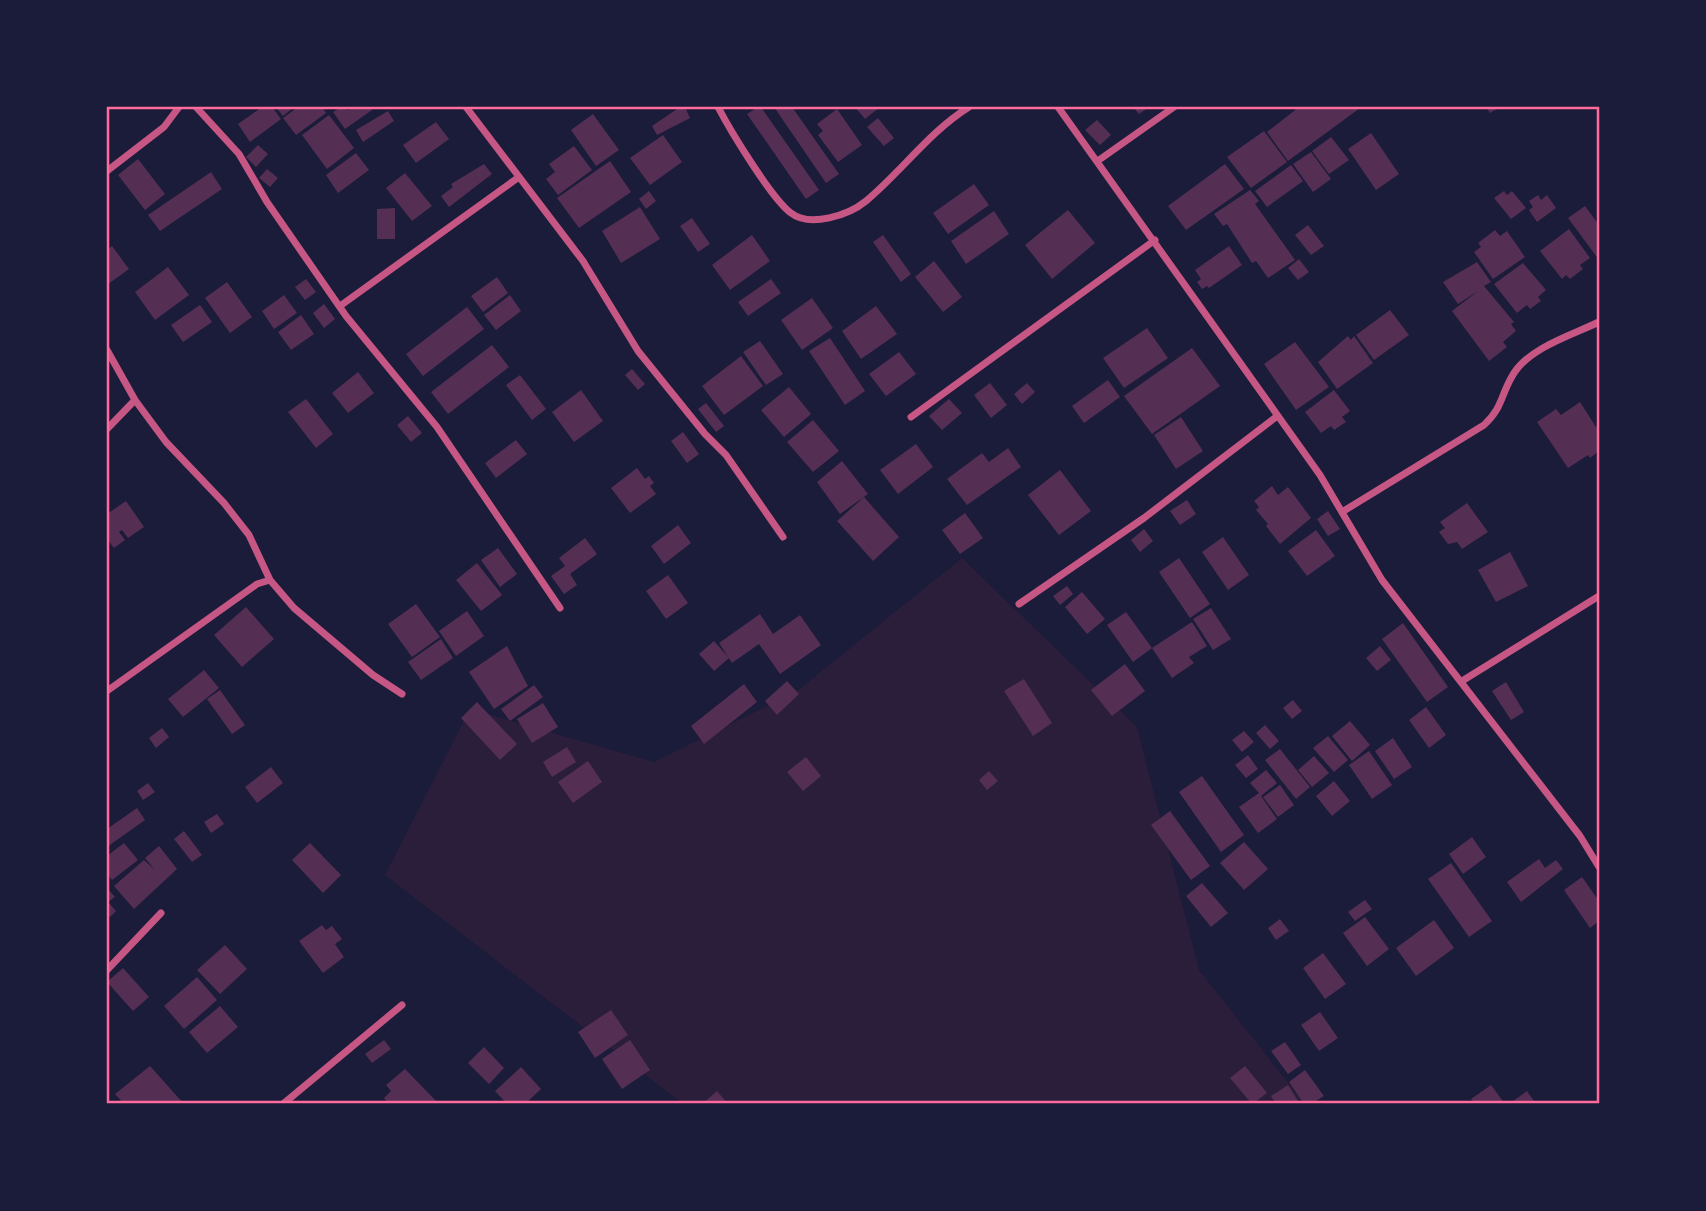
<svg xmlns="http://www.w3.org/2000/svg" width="1706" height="1211" font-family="'Open Sans',sans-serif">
<rect width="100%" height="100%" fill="#1b1b3a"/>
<path fill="#2a1e3b" d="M962 558 1137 727 1199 970 1305 1104H683L385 875 470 709 654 762 797 691Z"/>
<path fill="#542f53" d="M262 107H272L281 119 250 142 238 124Z
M276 107H294L283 116Z
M298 107H322L326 113 296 135 283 118Z
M341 107 348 110 353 107H370L372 110 345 129 333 112Z
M680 107H685L690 118 657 135 652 126Z
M758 107H761L819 190 806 199 747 114Z
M774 107H792L839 174 826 183Z
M855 107H880L865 119Z
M1133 107H1149L1139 114Z
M1299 107H1359L1360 108 1288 161 1267 132Z
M1486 107H1500L1490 113Z
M837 109 862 145 838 162 818 135 823 131 817 124Z
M388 111 394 121 363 142 356 130Z
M593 114 619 150 596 166 571 130Z
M329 115 354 148 327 169 302 135Z
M878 118 894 138 884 146 867 127Z
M1097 120 1111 135 1100 145 1085 130Z
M436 122 449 139 416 163 403 145Z
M1264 131 1287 162 1251 188 1227 157Z
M1371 133 1399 174 1376 190 1348 149Z
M663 135 682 162 650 185 630 158Z
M1331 137 1349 160 1329 174 1312 151Z
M258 145 268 154 256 167 246 157Z
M574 146 592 170 558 195 546 179 555 172 549 164Z
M1311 152 1331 179 1313 192 1293 164Z
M356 153 369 170 338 193 326 175Z
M138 159 165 194 145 210 118 175Z
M610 161 631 192 579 228 557 198Z
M484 164 492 174 449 207 441 196 453 187 451 184Z
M1225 164 1244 189 1186 230 1168 206Z
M1291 165 1303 181 1267 207 1255 191Z
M267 169 278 178 270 187 259 178Z
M211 172 222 189 160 231 148 215Z
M405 173 432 206 412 221 386 188Z
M974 184 989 205 948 234 933 213Z
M1250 190 1259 201 1255 204 1295 260 1268 278 1256 261 1252 263 1227 224 1223 226 1214 214Z
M649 191 656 201 646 209 639 199Z
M1504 191 1507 195 1512 191 1526 208 1511 219 1494 198Z
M1538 195 1541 200 1547 195 1556 208 1537 222 1529 210 1533 207 1529 201Z
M1585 206 1599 225V260L1568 218Z
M640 207 660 239 621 263 602 231Z
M395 208V239H377V209Z
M1068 210 1095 243 1052 279 1025 245Z
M994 211 1009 234 966 264 951 241Z
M692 218 710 244 698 252 680 226Z
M1308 225 1324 246 1311 255 1295 235Z
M1569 229 1590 258 1580 265 1583 269 1570 279 1566 275 1562 279 1540 251Z
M1495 230 1500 236 1507 231 1525 257 1493 279 1474 252 1481 247 1478 243Z
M752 235 770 261 730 290 712 265Z
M883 235 911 274 901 282 873 242Z
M112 246 129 269 107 285V250Z
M1229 246 1242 265 1209 288 1207 286 1202 289 1197 282 1201 279 1195 270Z
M1299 259 1309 272 1298 280 1288 268Z
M934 261 962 297 943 312 915 277Z
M1477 262 1491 282 1484 286 1514 322 1511 324 1516 331 1503 342 1507 347 1489 361 1452 311 1478 291 1458 304 1443 282Z
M1523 263 1546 290 1538 297 1541 301 1530 309 1527 305 1517 313 1494 284Z
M168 267 189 295 155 320 135 292Z
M497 277 508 293 483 312 471 296Z
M306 279 316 292 305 300 295 287Z
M771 279 781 293 748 316 738 302Z
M227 282 252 317 230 333 205 298Z
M284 295 297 313 274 329 262 311Z
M510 295 521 311 496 330 484 315Z
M812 298 833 328 802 350 781 320Z
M324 304 335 319 324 328 313 313Z
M200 305 212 322 183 342 171 325Z
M876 306 897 334 861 359 842 331Z
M467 307 484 329 423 376 406 354Z
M1390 310 1409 335 1374 360 1356 335Z
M301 315 314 334 291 350 278 332Z
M1147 328 1168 358 1124 388 1103 358Z
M1348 336 1351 340 1354 336 1373 363 1337 389 1318 362Z
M830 338 865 391 845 405 809 351Z
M760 341 783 374 766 385 743 352Z
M1295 342 1329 387 1296 410 1264 364Z
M492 345 509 367 448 414 431 392Z
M1192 348 1220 386 1152 434 1124 396Z
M899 352 916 374 886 396 869 374Z
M741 356 763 386 724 415 702 386Z
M632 369 645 384 638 390 625 375Z
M358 372 374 393 348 413 332 393Z
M520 375 546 409 532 420 506 385Z
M1108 380 1120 397 1084 423 1072 406Z
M990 383 1007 405 991 418 974 395Z
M1027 383 1035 392 1022 404 1014 394Z
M789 387 811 414 784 437 761 410Z
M581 390 603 421 574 442 552 412Z
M1334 390 1350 411 1342 417 1346 422 1334 430 1331 426 1321 433 1305 412Z
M306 399 333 434 316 448 288 412Z
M949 399 962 413 942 430 929 416Z
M1580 402 1596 427 1599 425V451L1590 458 1588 455 1568 468 1537 422 1556 409 1561 415Z
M706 403 724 426 716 432 698 409Z
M408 416 422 433 411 442 397 425Z
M1181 417 1203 451 1176 469 1154 435Z
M813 420 839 451 813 472 787 442Z
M683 432 699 454 687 463 671 441Z
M516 440 527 454 496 478 485 463Z
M916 444 933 467 898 494 880 470Z
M1008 448 1021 467 967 505 947 479 982 453 989 462Z
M842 461 868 494 840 514 817 482Z
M637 468 645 479 649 476 654 483 650 486 656 494 630 513 611 488Z
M1060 470 1091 511 1059 535 1028 495Z
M1272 486 1278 495 1288 487 1311 518 1280 544 1266 526 1268 524 1256 510 1259 507 1254 501Z
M864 497 899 537 873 561 837 521Z
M1187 500 1196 514 1180 525 1170 511Z
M126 501 144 527 128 538 122 530 119 532 125 540 114 548 107 539V514Z
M1467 503 1488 532 1462 549 1457 542 1448 544 1439 532 1445 528 1440 522Z
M1328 511 1340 529 1328 536 1317 519Z
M965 513 983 538 960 554 942 530Z
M678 525 691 543 664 564 651 546Z
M1144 529 1153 541 1140 552 1131 540Z
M1316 530 1335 556 1307 576 1288 551Z
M1223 537 1249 575 1228 590 1202 552Z
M585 538 597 554 570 574 577 585 564 594 551 576 565 566 559 558Z
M498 548 517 574 500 587 481 560Z
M1510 552 1528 586 1496 602 1478 570Z
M1179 558 1210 604 1190 618 1159 572Z
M477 563 502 595 481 611 456 580Z
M668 575 688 603 666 619 646 591Z
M1067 586 1073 594 1060 605 1053 596Z
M1082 592 1105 619 1087 634 1065 607Z
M416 604 440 637 412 657 388 624Z
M246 607 274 639 242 667 214 635Z
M1211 608 1231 639 1213 650 1193 619Z
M467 611 484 636 456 656 439 631Z
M1126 612 1152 648 1133 662 1107 625Z
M760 614 773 634 800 615 821 645 780 674 759 644 732 663 719 643Z
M1192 622 1207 646 1189 657 1194 663 1172 678 1152 648Z
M1403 623 1448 687 1427 702 1382 639Z
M441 639 453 658 421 680 408 662Z
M714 641 729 658 714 671 699 654Z
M507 646 528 686 494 709 469 672Z
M1380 646 1391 660 1377 671 1366 658Z
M1125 664 1145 691 1112 716 1091 690Z
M204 670 219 688 183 717 168 699Z
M1024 679 1052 723 1033 736 1004 691Z
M787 681 799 694 777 715 765 701Z
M1506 682 1524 712 1511 720 1492 691Z
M744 684 757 702 704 744 691 726Z
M534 685 543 697 510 721 501 709Z
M220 690 245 725 232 734 207 699Z
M1293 700 1302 711 1292 719 1283 708Z
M477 702 517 744 500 760 461 718Z
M543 703 558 727 532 743 517 719Z
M1426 707 1446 735 1429 748 1409 720Z
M1350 721 1370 745 1352 761 1332 736Z
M1265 725 1279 741 1270 749 1256 733Z
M162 728 169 737 156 748 149 738Z
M1244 731 1254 742 1242 752 1232 740Z
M1328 736 1348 760 1334 772 1313 748Z
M1393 738 1412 767 1394 779 1375 751Z
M567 747 576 762 552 777 543 762Z
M1280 749 1310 787 1296 799 1265 760Z
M1369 751 1392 785 1372 799 1349 765Z
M1248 755 1258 769 1246 778 1235 765Z
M1314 756 1329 773 1312 787 1298 770Z
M806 757 821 776 803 791 787 772Z
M588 761 602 782 573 803 558 782Z
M271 767 283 783 257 803 245 787Z
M1266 770 1277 783 1261 796 1277 819 1258 833 1239 807 1259 793 1250 783Z
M989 771 998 781 987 790 979 780Z
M1202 776 1244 835 1221 852 1179 792Z
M1334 781 1350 801 1332 816 1316 796Z
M148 783 155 792 143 800 137 791Z
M1280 785 1294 805 1278 817 1263 797Z
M137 808 145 820 107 847V829Z
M1170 811 1210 866 1191 880 1151 825Z
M217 814 224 824 211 833 204 822Z
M184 831 202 855 192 862 174 839Z
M1472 837 1486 857 1463 874 1449 854Z
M1244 842 1268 869 1244 890 1220 863Z
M124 843 138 860 112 880 107 874V856Z
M310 843 341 875 323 893 292 860Z
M159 846 177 869 134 909 114 886 144 860 154 869 145 858Z
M1539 859 1545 868 1556 860 1563 869 1521 902 1507 882Z
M1451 863 1492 921 1469 937 1428 879Z
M1582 877 1599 901V921L1590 928 1564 890Z
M1202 883 1228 913 1211 927 1186 896Z
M107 888 115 897 108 902 116 911 110 917 107 914Z
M1365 900 1372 909 1355 921 1348 912Z
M1365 917 1389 949 1367 966 1343 933Z
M1280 919 1289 931 1276 940 1268 928Z
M1434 920 1454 948 1416 976 1396 948Z
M322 925 326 930 332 926 342 939 335 944 344 957 323 973 299 941Z
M225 945 247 969 220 994 197 970Z
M1323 953 1346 984 1325 999 1303 968Z
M123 968 149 997 133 1011 107 982Z
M197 977 217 1000 184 1029 164 1006Z
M220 1006 238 1027 207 1053 189 1032Z
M611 1010 628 1035 595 1058 578 1032Z
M1320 1012 1338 1038 1319 1051 1301 1025Z
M384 1040 391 1049 372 1063 365 1054Z
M630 1040 650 1070 622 1089 602 1059Z
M1285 1042 1301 1065 1288 1074 1271 1051Z
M484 1047 504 1068 489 1084 468 1063Z
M150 1066 184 1104H124L115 1094Z
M1245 1066 1267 1093 1252 1104 1230 1078Z
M521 1067 541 1089 525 1104H507L495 1091Z
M405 1069 439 1104H388L384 1098 391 1091 386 1085Z
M1305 1070 1324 1096 1311 1104H1304L1289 1082Z
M1288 1085 1300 1104H1276L1271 1096Z
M1491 1085 1505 1104H1474L1471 1099Z
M717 1091 728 1104H702Z
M1527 1091 1536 1104H1509Z"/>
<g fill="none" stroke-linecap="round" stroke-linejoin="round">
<path stroke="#c65784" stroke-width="7" d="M196 107 239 154 267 202 346 316 437 427 560 608
M466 107 583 261 638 351 705 434 726 455 783 537
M718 107C730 130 771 198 791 213 810 228 849 215 866 201 902 171 929 132 969 107
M1058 107 1320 475 1382 580 1580 836 1599 867
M1099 160 1174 107
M107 171 164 127 179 107
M340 306 519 177
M107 350 135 400 166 442 224 503 249 535 270 580 294 608 373 675 402 694
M911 417 1155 240
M107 429 135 400
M1342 512 1484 425C1503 408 1501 393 1514 373 1531 347 1572 335 1599 322
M1019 604 1144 518 1276 417
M1462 681 1599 596
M107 691 257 584 270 580
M107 970 161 913
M283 1104 402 1005"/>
</g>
<rect width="1706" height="1211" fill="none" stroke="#1b1b3a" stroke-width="217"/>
<rect x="108" y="108" width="1490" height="994" fill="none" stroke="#ff6b9d" stroke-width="2.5"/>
</svg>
